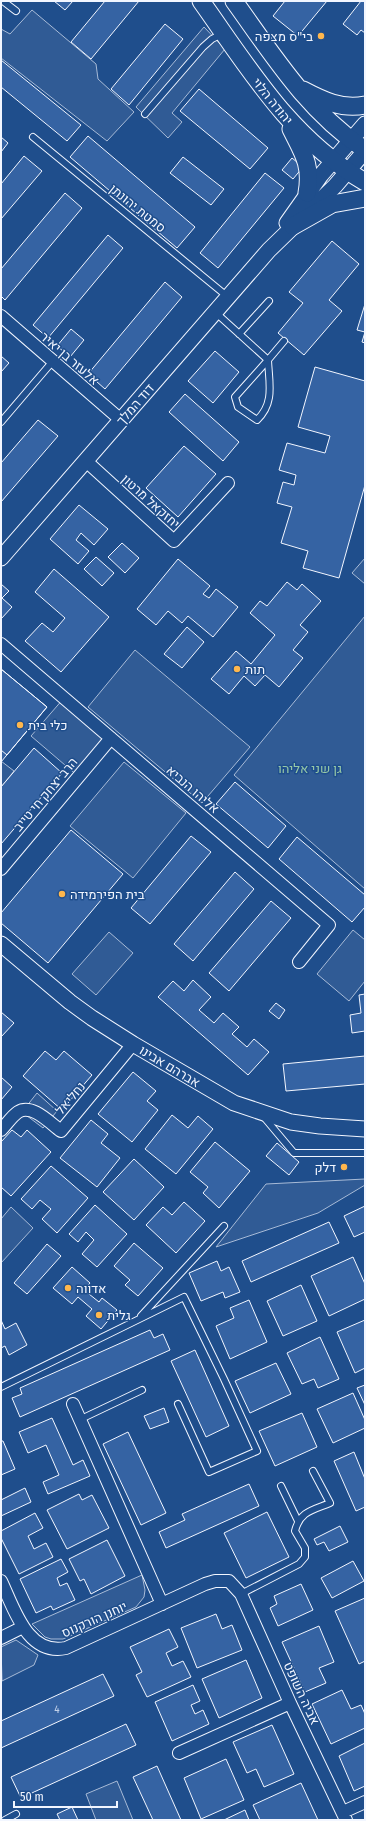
<svg xmlns="http://www.w3.org/2000/svg" width="366" height="1821" font-family="'Fira Sans Condensed',Heebo,sans-serif">
<rect width="100%" height="100%" fill="#1f4e8c"/>
<path fill="#305b95" stroke="#a8bbd7" d="M32 10 96 64 98 79 134 112 107 141 1 58V29L10 34Z
M204 27 225 49 172 113 182 122 168 138 136 107Z
M365 558V584L352 573Z
M365 616V889L234 775Z
M135 650 250 747 202 803 88 707Z
M64 698 111 738 79 777 31 736Z
M1 761 14 771 1 787Z
M124 762 186 813 133 878 70 826Z
M353 930 365 940V981L349 1001 317 974Z
M109 932 133 953 96 995 72 974Z
M37 1093 57 1111 43 1128 22 1112Z
M365 1179V1185L318 1213 216 1247 266 1184Z
M11 1207 33 1228 1 1263V1219Z
M142 1575 145 1590 144 1597 136 1607 63 1639H51L45 1637 32 1624Z
M16 1640 38 1655 34 1665 2 1681 1 1647Z
M117 1781 133 1820H96L86 1794Z"/>
<path fill="#3563a3" stroke="#f2f6ff" d="M54 1H73L65 10Z
M105 1H139L91 59 71 42Z
M285 1H327L298 36 273 16Z
M361 1H365V33L361 30 357 35 343 24Z
M165 24 183 39 129 105 111 89Z
M1 60 81 125 67 141 1 87Z
M199 89 268 148 250 169 180 111Z
M88 136 195 227 177 248 70 157Z
M1 137 8 143 1 152Z
M24 156 42 171 1 219V184Z
M183 157 224 189 211 205 170 173Z
M292 158 303 167 293 179 282 170Z
M265 173 284 188 218 268 200 253Z
M65 193 82 208 5 300 1 296V269Z
M108 235 123 248 48 338 33 325Z
M332 241 359 264 329 300 342 311 304 355 278 333 303 303 289 292Z
M165 282 182 297 105 389 88 374Z
M365 304V343L362 342 365 332 357 330Z
M71 329 84 340 70 357 57 346Z
M215 351 239 372 213 403 188 381Z
M1 356 9 363 1 372Z
M315 367 365 381V485L339 578 303 568 308 551 281 543 292 507 277 503 283 482 294 485 296 475 279 470 287 443 325 453 330 436 298 427Z
M185 394 239 442 223 461 169 412Z
M38 420 58 436 1 502V463Z
M184 446 216 474 178 517 146 488Z
M79 505 108 529 94 545 81 533 76 540 89 551 78 564 50 539Z
M122 543 139 558 125 573 108 557Z
M96 557 114 573 102 586 84 569Z
M178 559 210 586 203 594 209 598 216 589 238 607 213 637 188 616 182 623 168 611 156 625 137 609Z
M54 569 109 617 61 672 25 641 42 623 53 632 65 618 35 592Z
M287 582 297 590 302 584 321 601 300 625 308 632 293 650 303 658 279 687 265 675 255 686 244 676 229 694 211 679 236 651 251 664 275 635 250 613 260 601 267 606Z
M1 584 9 591 2 598 12 607 1 619Z
M187 627 204 642 182 668 164 654Z
M1 669 47 707 1 762Z
M1 669 47 707 7 755 1 750Z
M34 748 62 773 1 844V787Z
M235 782 286 826 268 848 216 804Z
M71 830 123 874 48 963 1 923V913Z
M191 836 211 852 150 924 131 908Z
M297 837 365 895V907L352 922 279 859Z
M235 872 254 889 193 961 174 944Z
M271 901 291 918 229 991 209 973Z
M193 980 211 997 199 1010 214 1023 223 1013 239 1027 232 1034 247 1047 254 1039 269 1052 248 1075 158 997 173 981 184 991Z
M365 994V1031L352 1033 350 1015 361 1013 359 995Z
M276 1003 285 1010 279 1019 269 1011Z
M1 1012 14 1023 1 1037Z
M45 1051 56 1060 64 1051 92 1075 62 1110 23 1076Z
M365 1056V1084L286 1091 283 1064Z
M133 1072 156 1091 147 1101 158 1110 132 1142 98 1114Z
M1 1077 12 1087 1 1100Z
M172 1115 188 1128 198 1116 213 1129 176 1174 145 1149Z
M91 1120 108 1134 101 1143 120 1158 97 1187 60 1158Z
M12 1130 21 1137 27 1130 51 1152 11 1196 1 1187V1142Z
M215 1142 250 1171 219 1208 203 1193 208 1187 190 1172Z
M277 1143 299 1162 289 1175 266 1156Z
M134 1159 164 1187 134 1220 103 1192Z
M51 1166 88 1198 57 1233 42 1219 51 1209 40 1200 32 1209 21 1199Z
M184 1202 205 1221 176 1253 146 1225 163 1207 172 1215Z
M95 1205 127 1234 97 1267 82 1254 94 1240 86 1232 78 1242 69 1234Z
M365 1206V1232L354 1237 344 1216Z
M329 1222 339 1243 251 1282 242 1261Z
M134 1243 163 1268 138 1296 125 1285 130 1280 114 1266Z
M47 1244 61 1256 27 1294 14 1283Z
M353 1257 365 1284V1299L329 1316 311 1276Z
M217 1261 221 1271 229 1267 240 1292 225 1298 223 1292 201 1301 189 1273Z
M72 1267 90 1283 84 1290 99 1302 102 1298 117 1310 101 1329 86 1316 92 1309 78 1297 72 1304 53 1288Z
M301 1285 317 1321 283 1336 267 1301Z
M249 1300 267 1342 230 1359 216 1326 234 1318 230 1308Z
M1 1320 5 1329 16 1323 27 1345 9 1355 5 1346 1 1348Z
M365 1320V1368L355 1373 337 1332Z
M150 1330 154 1338 163 1334 170 1350 20 1417 12 1398 22 1394 20 1388Z
M320 1337 339 1379 318 1388 314 1379 302 1384 287 1353Z
M195 1350 229 1426 206 1437 171 1361Z
M276 1363 291 1394 250 1413 235 1381Z
M365 1385V1405L357 1388Z
M353 1393 365 1420V1428L333 1443 317 1409Z
M164 1408 169 1422 150 1429 144 1416Z
M302 1413 317 1447 275 1466 259 1431Z
M52 1418 73 1465 83 1460 90 1476 48 1494 43 1482 59 1475 46 1445 28 1453 19 1432Z
M128 1432 166 1513 141 1525 103 1444Z
M1 1441H3L15 1469 1 1475Z
M354 1452 365 1479V1507L356 1511 334 1461Z
M249 1484 259 1506 166 1548 159 1532 185 1520 182 1514Z
M25 1488 31 1502 1 1516V1500Z
M79 1494 82 1500 92 1495 109 1528 67 1549 47 1510Z
M267 1512 289 1557 246 1578 224 1533Z
M35 1513 43 1528 28 1536 34 1549 46 1543 53 1557 19 1574 1 1538V1531Z
M340 1526 348 1542 329 1551 324 1542 317 1545 314 1539Z
M107 1540 125 1576 91 1594 84 1579 80 1581 69 1559Z
M61 1559 68 1572 57 1578 60 1586 67 1583 75 1600 53 1610 51 1606 36 1613 20 1579Z
M353 1561 364 1581 332 1598 321 1578Z
M301 1584 313 1610 278 1626 270 1608 277 1604 274 1596Z
M365 1598V1661L359 1664 335 1611Z
M216 1614 222 1629 232 1625 242 1650 197 1668 181 1628Z
M319 1626 334 1662 319 1668 326 1683 305 1692 282 1642Z
M169 1629 178 1647 166 1653 172 1666 183 1661 191 1677 147 1697 136 1675 142 1672 130 1647Z
M246 1660 262 1698 219 1718 202 1679Z
M103 1674 114 1696 1 1748V1721Z
M193 1685 200 1701 191 1705 195 1714 203 1710 209 1724 172 1741 155 1702Z
M342 1690 351 1709 361 1705 365 1714V1728L331 1744 312 1704Z
M126 1724 136 1745 21 1798 11 1777Z
M272 1725 294 1774 264 1787 256 1769 247 1773 233 1742Z
M365 1743V1786L354 1791 339 1756Z
M226 1759 244 1800 201 1819 184 1778Z
M157 1766 181 1820H153L133 1777Z
M301 1783 318 1820H260L253 1805Z
M72 1807 78 1820H60L57 1814Z
M245 1810 249 1820H224Z"/>
<g fill="none" stroke-linecap="round" stroke-linejoin="round">
<defs>
<path id="service" d="M3 1 16 11
M145 114 203 47 212 39 222 34
M33 137 228 297
M215 312 268 360 284 341
M239 334 269 301
M268 360C269 383 275 403 257 420L238 407 235 397Z
M1 422 53 361
M263 1116 294 1153H365
M141 1316 224 1226
M1 1387 184 1297 224 1379 257 1451 209 1472 178 1404
M81 1419 142 1390
M281 1486 298 1521
M241 1594 299 1564 305 1557V1548L295 1531C300 1511 313 1510 330 1503L313 1471
M5 1820 16 1814"/>
<path id="minor" d="M1 316 121 420
M86 461 174 541 228 483
M1 644 329 925 299 962
M1 869 111 738
M1 1130C6 1125 12 1116 18 1112 32 1103 50 1123 61 1131L133 1044
M73 1404 162 1604
M1 1581C14 1608 27 1656 66 1648L205 1584 215 1581H229L241 1594 290 1703 346 1820
M1 1638 23 1627
M179 1753 290 1703
M343 1812 365 1802"/>
<path id="tertiary" d="M287 223 321 175 365 124
M1 558 269 250 335 186 365 151
M1 944 70 1002 92 1018 133 1044 234 1103 291 1122 320 1126 365 1129"/>
<path id="secondary" d="M201 1C250 70 290 138 365 182
M234 1C275 58 306 109 365 150
M303 90C322 100 342 110 365 105
M291 129C303 153 312 165 307 193
M293 226 332 204 365 198"/>
</defs>
<use href="#service" stroke="#f2f6ff" stroke-width="8"/>
<use href="#minor" stroke="#f2f6ff" stroke-width="14"/>
<use href="#tertiary" stroke="#f2f6ff" stroke-width="17"/>
<use href="#secondary" stroke="#f2f6ff" stroke-width="19"/>
<use href="#service" stroke="#1f4e8c" stroke-width="6"/>
<use href="#minor" stroke="#1f4e8c" stroke-width="12"/>
<use href="#tertiary" stroke="#1f4e8c" stroke-width="15"/>
<use href="#secondary" stroke="#1f4e8c" stroke-width="17"/>
</g>
<g fill="#ffb74d" stroke="#1f4e8c" stroke-width="1.5">
<circle cx="321" cy="36" r="4"/>
<circle cx="237" cy="669" r="4"/>
<circle cx="20" cy="725" r="4"/>
<circle cx="62" cy="894" r="4"/>
<circle cx="344" cy="1167" r="4"/>
<circle cx="68" cy="1288" r="4"/>
<circle cx="99" cy="1315" r="4"/>
</g>
<g text-anchor="middle" stroke-width="3" stroke-linejoin="round" paint-order="stroke">
<g font-size="11" fill="#c3d1e8">
<text x="57" y="1713">4</text>
</g>
<g font-size="13" fill="#f2f6ff" stroke="#1f4e8c" text-anchor="start">
<text x="313" y="41" text-anchor="end">בי"ס מצפה</text>
<text x="245" y="674">תות</text>
<text x="28" y="730">כלי בית</text>
<text x="70" y="899">בית הפירמידה</text>
<text x="336" y="1172" text-anchor="end">דלק</text>
<text x="76" y="1293">אדווה</text>
<text x="107" y="1320">גלית</text>
</g>
<g font-size="13" fill="#f2f6ff" stroke="#1f4e8c">
<text transform="translate(273 101) rotate(51)" y="5">יהודה הלוי</text>
<text transform="translate(138 208) rotate(39)" y="5">סמטת יהונתן</text>
<text transform="translate(70 358) rotate(41)" y="5">אלעזר בן יאיר</text>
<text transform="translate(135 404) rotate(-49)" y="5">דוד המלך</text>
<text transform="translate(151 501) rotate(42)" y="5">יחזקאל מרטון</text>
<text transform="translate(193 789) rotate(41)" y="5">אליהו הנביא</text>
<text transform="translate(45 794) rotate(-50)" y="5">הרב יצחק חי טייב</text>
<text transform="translate(170 1066) rotate(31)" y="5">אברהם אבינו</text>
<text transform="translate(70 1098) rotate(-50)" y="5">נחליאל</text>
<text transform="translate(94 1619) rotate(-24)" y="5">יוחנן הורקנוס</text>
<text transform="translate(302 1693) rotate(65)" y="5">אביה השופט</text>
</g>
<g font-size="13" fill="#97c8a6" stroke="#1f4e8c">
<text x="310" y="773">גן שני אליהו</text>
</g>
</g>
<rect width="366" height="1821" fill="none" stroke="#f2f6ff" stroke-width="4"/>
<path d="M14 1801v6h103v-6" fill="none" stroke="#f2f6ff" stroke-width="2"/>
<text x="20" y="1801" font-size="12" fill="#f2f6ff" stroke="#1f4e8c" stroke-width="3" paint-order="stroke">50 m</text>
</svg>
